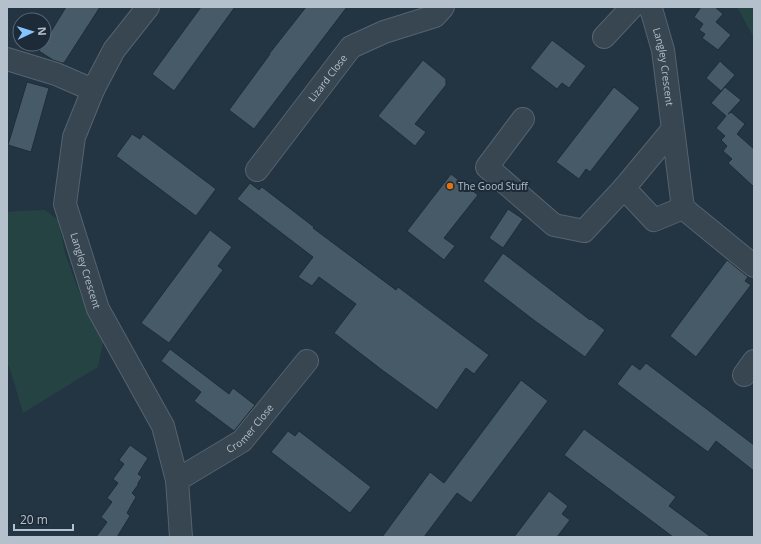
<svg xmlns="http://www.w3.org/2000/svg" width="761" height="544" font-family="'Open Sans',sans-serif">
<rect width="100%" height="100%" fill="#233442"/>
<path fill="#254343" d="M737 7H754V38Z
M45 210 58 220 65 253 78 289 103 342 98 367 23 413 10 369 7 363V212L18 211Z"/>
<path fill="#475a68" stroke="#1e2d39" d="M66 7H100L64 63H62L53 60 39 51Z
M201 7H235L174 91 152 74Z
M306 7H347L254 129 229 110 270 54H269Z
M701 7H715L723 14 716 22 731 35 718 50 702 38 705 34 699 30 703 24 694 17Z
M552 40 586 66 569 88 562 83 557 89 530 68Z
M423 60 446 79V85L415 124 426 132 415 146 378 116Z
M720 61 735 75 721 91 706 78Z
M27 82 49 88 31 152 8 145Z
M614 87 640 108 590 172 586 169 579 179 556 162Z
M725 87 741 100 728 114 731 112 745 124 737 134 754 149V187L728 163 732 159 723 151 727 146 721 140 725 136 716 128 726 116 711 103Z
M132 134 140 139 143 134 216 189 196 216 116 156Z
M451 174 478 195 444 238 455 246 444 260 407 231Z
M250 183 259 190 262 187 314 227 313 228 396 290 398 287 489 355 474 374 466 368 437 410 382 370 334 333 356 304 319 277 312 286 298 277 313 257 237 199Z
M508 209 523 219 503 248 489 238Z
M210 230 232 247 218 266 223 270 169 343 141 323Z
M503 253 590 320 591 319 605 330 585 357 535 321 483 281Z
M727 260 748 277 745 281 751 285 696 357 670 336Z
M170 349 229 394 233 388 255 405 234 431 194 401 201 392 161 361Z
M646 363 754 445V471L716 441 708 452 670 424 617 384 632 364 640 370Z
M521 380 548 401 471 503 457 493 424 537H382L430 472 444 483Z
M584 429 676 497 669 506 711 537H673L564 455Z
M288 431 295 436 299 431 371 487 350 513 271 452Z
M130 445 148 458 138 474 142 477 138 483V485L132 493 136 497 127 513 130 516 117 537H96L107 522 101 517 112 502 107 498 118 483 113 479 124 464 119 460Z
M549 491 568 506 562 514 570 520 557 537H514Z"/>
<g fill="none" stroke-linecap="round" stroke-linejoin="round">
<defs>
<g id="minor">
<path id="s1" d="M148 7 114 50 93 90 74 137 65 204 98 309 163 426 177 480 181 537"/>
<path id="s2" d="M649 7 652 12 663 50 683 208 654 220 624 188 673 129"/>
<path d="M604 37 632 7"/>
<path d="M7 59 56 74 93 90"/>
<path d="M523 119 487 167 554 225 584 231 624 188"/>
<path id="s3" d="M257 170 351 47 384 32 435 16 443 7"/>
<path d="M683 208 754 266"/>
<path d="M744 375 754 361"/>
<path id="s4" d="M177 480 242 441 307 361"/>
</g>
</defs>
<use href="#minor" stroke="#56636f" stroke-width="24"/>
<use href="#minor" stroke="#384652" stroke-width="22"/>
</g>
<circle fill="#e8710a" stroke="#1c2b37" stroke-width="1.5" cx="450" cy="186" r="4"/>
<g text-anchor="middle" stroke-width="4" stroke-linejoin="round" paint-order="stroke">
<g font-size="10" fill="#b4c0cc" stroke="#1c2b37">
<text dy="4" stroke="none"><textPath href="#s2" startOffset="62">Langley Crescent</textPath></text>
<text dy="4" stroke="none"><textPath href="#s3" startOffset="116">Lizard Close</textPath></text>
<text dy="4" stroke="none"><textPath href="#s1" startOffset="288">Langley Crescent</textPath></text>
<text dy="4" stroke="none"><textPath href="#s4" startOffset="90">Cromer Close</textPath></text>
</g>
<g font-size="10" fill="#b4c0cc" stroke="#1c2b37" text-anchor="start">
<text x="458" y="190">The Good Stuff</text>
</g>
</g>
<rect width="761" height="544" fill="none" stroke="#b4c0cc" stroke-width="16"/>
<g transform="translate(32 32) rotate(86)"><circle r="19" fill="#1c2b37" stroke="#596773"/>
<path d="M0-3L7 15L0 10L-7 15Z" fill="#86c4ff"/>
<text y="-6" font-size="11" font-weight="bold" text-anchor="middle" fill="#b4c0cc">N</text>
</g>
<path d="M14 524v6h59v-6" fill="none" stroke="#b4c0cc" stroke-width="2"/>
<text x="20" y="524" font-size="12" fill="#b4c0cc" stroke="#1c2b37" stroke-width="3" paint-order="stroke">20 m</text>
</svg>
